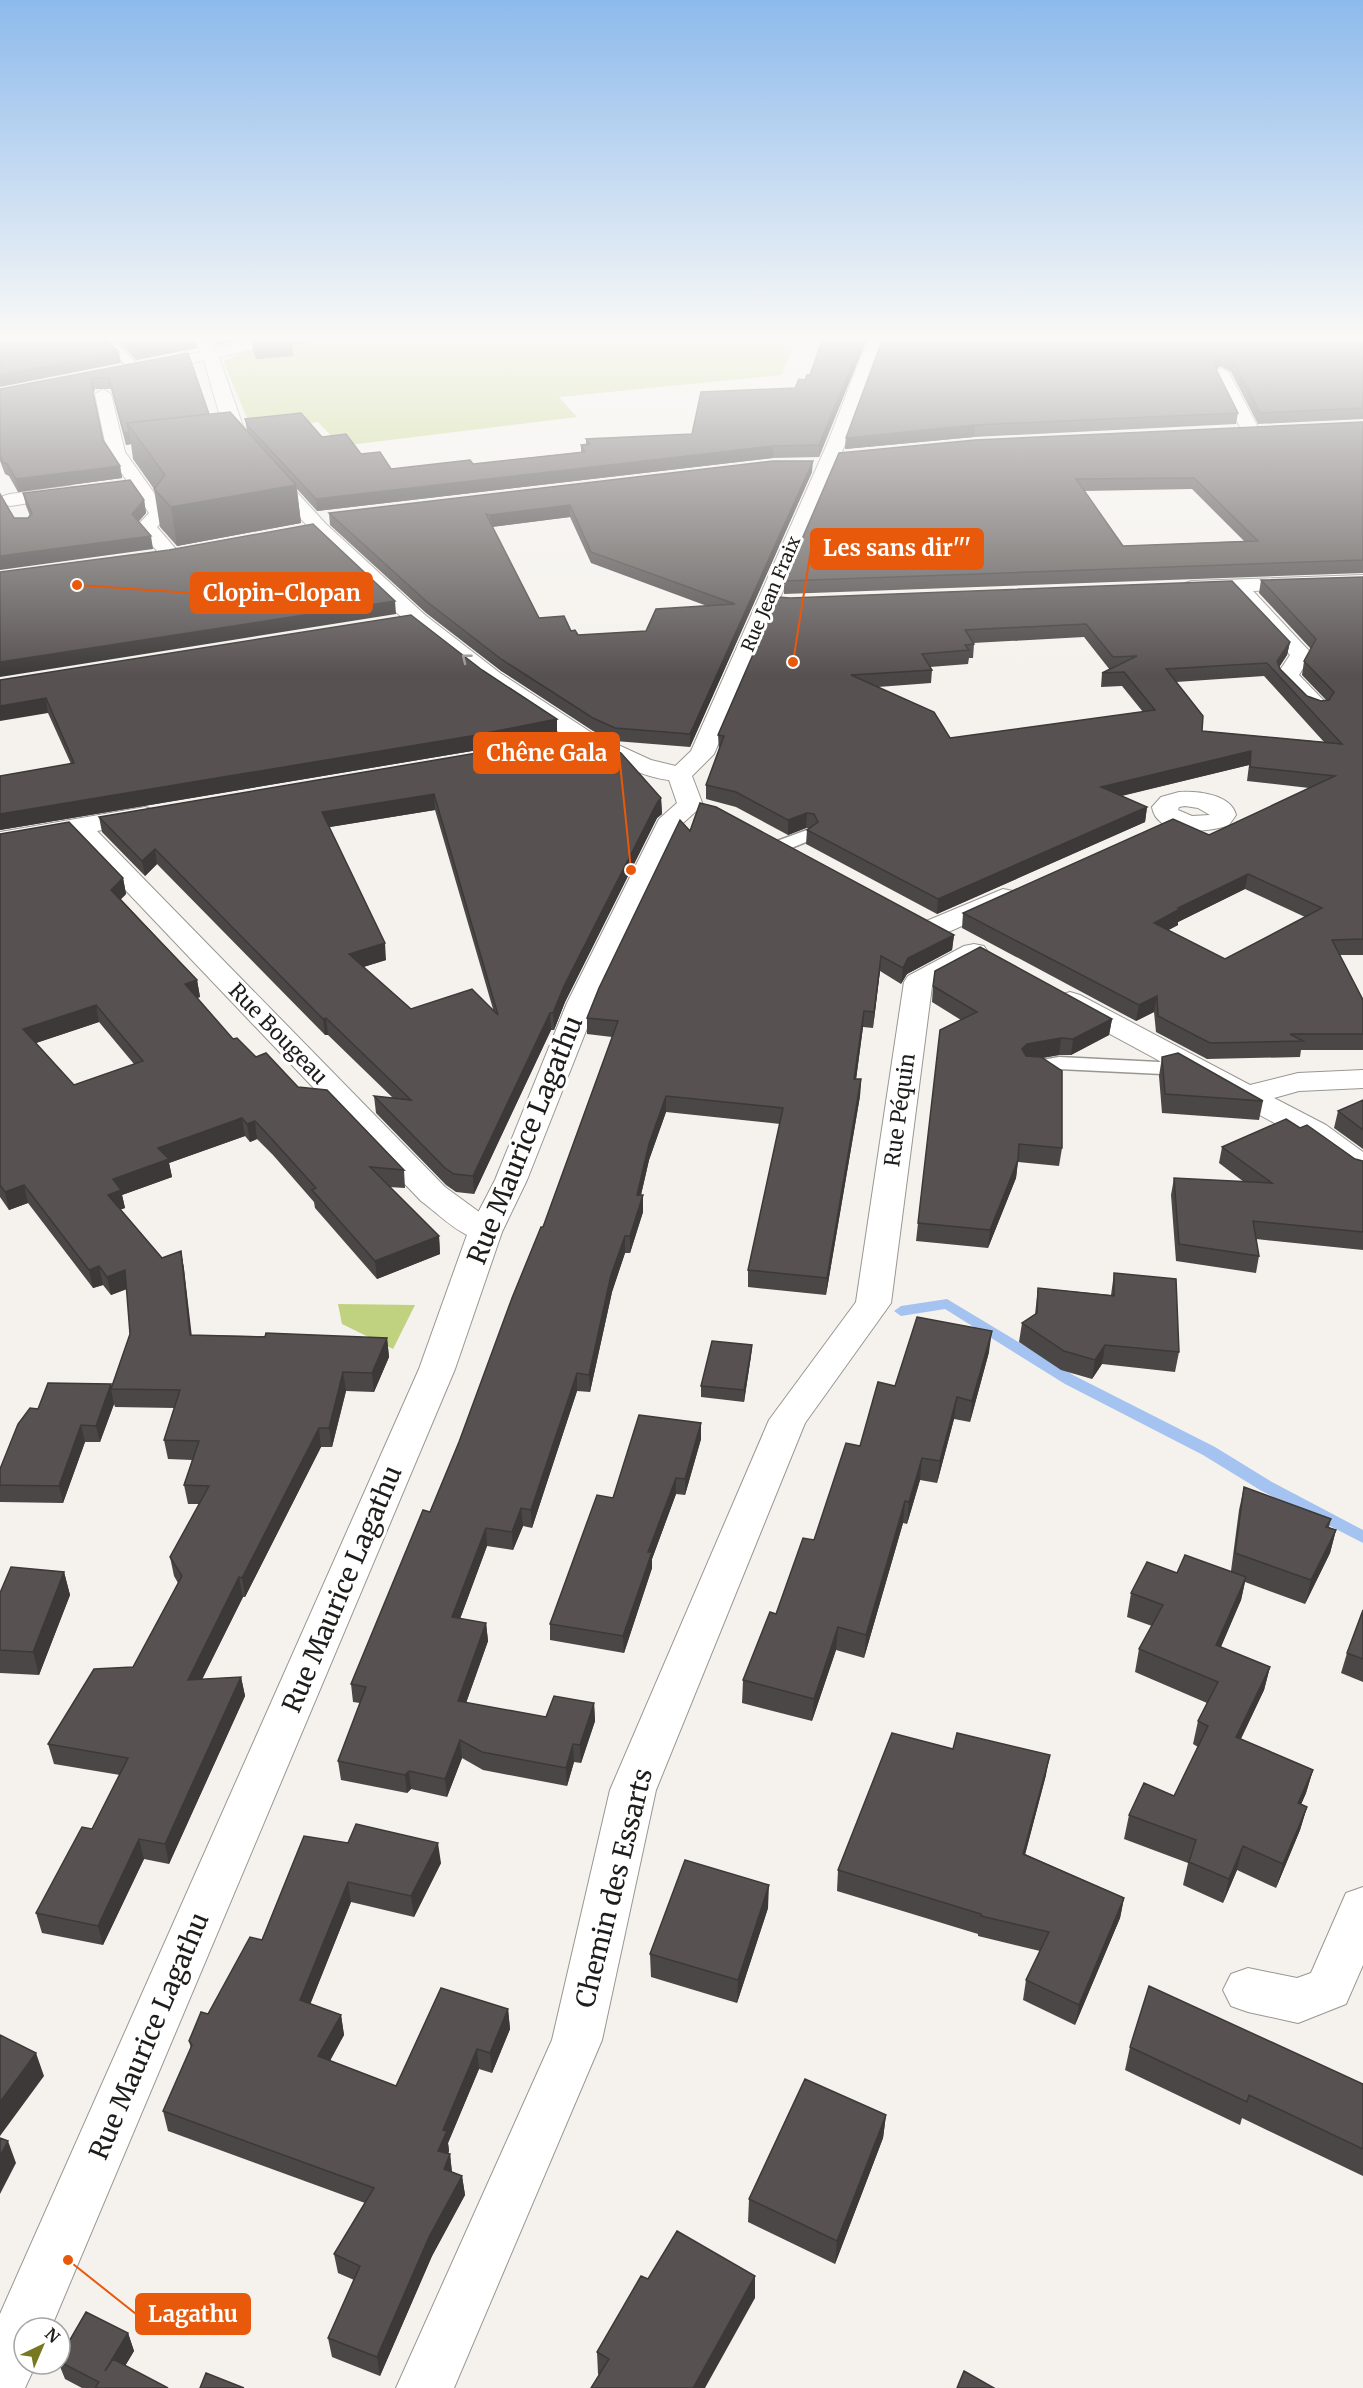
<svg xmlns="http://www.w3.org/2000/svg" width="1363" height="2388" font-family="Merriweather,serif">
<rect width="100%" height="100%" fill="#f5f2ed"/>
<path fill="#c0d280" d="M294 341H796L781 375 559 397 577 417 341 446 318 422 252 430 223 361 250 350Z
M338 1304 415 1305 393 1349 342 1324Z"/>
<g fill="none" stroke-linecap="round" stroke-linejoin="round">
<path fill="#a5c3f1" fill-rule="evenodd" d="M947 1299 1075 1376 1215 1447 1272 1482 1363 1530V1543L1260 1490 1203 1455 1065 1384 945 1309 901 1316 894 1311 901 1306Z"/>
<defs>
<path id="lane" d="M101 341H113L140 367V371H132Z
M807 830 813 831 816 835 813 839 789 849H777L774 845 777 841Z
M1181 1054 1188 1056 1191 1060 1188 1064 1162 1074 1059 1069 1032 1073 1025 1071 1022 1067 1025 1063 1059 1057 1159 1062Z"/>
<path id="street" d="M197 341H213L215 349 249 341H281L279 344 219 357 247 438 326 524 425 615 500 673 592 733 651 760 688 769 691 774 688 779C663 785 631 770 610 759 476 695 363 589 265 480 254 468 241 456 232 442 221 427 210 380 204 360L188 364 180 359 182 356 201 352Z
M1221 368 1229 373 1260 431 1257 435H1245L1242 431 1213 373Z
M103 389 111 394 125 452 169 514 157 527 181 555 178 559H164L136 527 149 513 107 452 95 394Z
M69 486 76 488 78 492 76 496 10 506 3 504 1 500 3 496 10 494Z
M1363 575V587L1253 591 1312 654 1299 675 1330 707 1326 712C1306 717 1292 694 1279 681L1276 676 1290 655 1231 592 1185 591 1182 587 1185 583 1192 581Z
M1179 792C1197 791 1231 794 1236 815L1229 825C1208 833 1157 837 1152 807L1161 797ZM1185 806 1198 808 1210 815 1192 816 1178 810 1179 807Z
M145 807 154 810 158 815 154 820 97 831 445 1187 497 1225 502 1232 497 1239C469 1247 443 1217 421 1201L73 835 0 848V832Z
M1003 889 1013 891 1016 897 1013 903 944 934 934 936 924 934 920 928 924 922Z
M974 944 984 946 988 952 984 958 932 986 891 1303 805 1423 656 1790 602 2040 454 2388H396L552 2040 610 1790 769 1420 856 1302 904 982 908 976 964 946Z
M1070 992 1080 995 1250 1085 1298 1073 1363 1070V1088L1299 1091 1274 1098 1326 1125 1363 1152V1177L1352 1174 1304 1139 1060 1007 1055 1001 1060 995Z
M1363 1887V1965L1346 2004 1298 2023 1248 2012 1231 2006 1223 1990 1231 1974 1248 1968 1297 1978 1311 1973 1346 1893Z"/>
<path id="secondary" d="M867 341H883L846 442 714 754 692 776 703 805 683 823 597 1003 527 1180 502 1232 455 1369 51 2328H24V2364H36L25 2388H0V2314L419 1369 468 1232 495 1180 567 1003 659 819 677 803 667 774 691 751 828 442Z"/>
</defs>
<use href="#lane" stroke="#999792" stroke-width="3"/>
<use href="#street" stroke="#999792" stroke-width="2"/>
<use href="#secondary" stroke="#999792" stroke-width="2"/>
<use href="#lane" fill="#fff" fill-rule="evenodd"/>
<use href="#street" fill="#fff" fill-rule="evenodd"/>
<use href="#secondary" fill="#fff" fill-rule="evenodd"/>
</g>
<path fill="#4b4746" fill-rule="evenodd" d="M117 341H196L197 348 136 360Z
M252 341H311L292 345 293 356 256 359 253 352Z
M822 341H866L819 457 773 458 317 511 297 489 301 523 177 546 160 527 154 489 133 459 131 444 126 445 111 389H95L93 394 103 440 120 466 122 478 18 492 9 476 5 474 0 461V389L188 353 209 414 247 431 245 419 322 437 391 469 473 464 581 452V445L586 444V439L692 434 795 388 810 375Z
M882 341H1363V419L1258 424 1231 372 1220 366 1216 370 1238 413 1236 424 974 437 845 449 846 438Z
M1363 422V573L784 594V581L839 453ZM1192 489 1244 541 1123 546 1084 491Z
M812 472 690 747 615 741 593 731 501 671 426 613 330 525 329 513ZM570 517 591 563 707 606 646 631 578 635 571 631 539 618 492 527Z
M23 493 144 500 146 513 138 522 153 549 14 518H28L30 516 26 506Z
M1363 577V955H1340L1363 1000V1050H1301L1300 1057 1207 1059 1156 1032 1154 1012 1136 1021 962 928 963 913 1209 835 1309 788 1247 781 1249 765 1122 796 1147 807 1145 822 937 914 806 844 807 830 809 828H806L788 835 736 807 706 799V785L719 750 718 735 790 598 1290 642 1287 655 1279 667 1280 669 1307 696 1321 701H1327L1302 675 1304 661 1311 649 1259 593 1261 580ZM1084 637 1110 670 1102 673 1101 687 1122 686 1143 712 950 738 878 687 931 683 932 670 930 667 968 664 969 658H973L974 644 973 643ZM1264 676 1324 742 1202 731 1176 682ZM1245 889 1305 917 1225 959 1168 930 1178 925V922Z
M0 680 557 734 472 751 0 830V776L71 764 48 713Z
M471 754 661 798 662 814 657 818 565 1002 554 1030H551L474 1194 456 1192 446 1185 376 1113 374 1096 393 1098 328 1035H325L157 864 145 876 102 832 99 817ZM435 810 493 1009H411L363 967 386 960 329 827Z
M690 831 954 935 952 950 907 974 901 984 880 971 873 1028 863 1027 856 1079H861L860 1096 826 1295 748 1287V1270L780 1124 666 1112 649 1160 641 1195H643V1212L630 1253H625L612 1292 590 1392 577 1391 532 1528 523 1526 513 1550 487 1546 460 1619 486 1623 488 1641 466 1703 546 1717 594 1703 595 1721 581 1763 574 1762 567 1786 483 1770 462 1758 447 1797 411 1789 407 1793 341 1780 338 1761 360 1703 353 1702 351 1684 430 1512 459 1442 543 1227 612 1037 587 1034V1018Z
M0 834 123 878 126 894 121 899 197 980 200 997 197 998 233 1039 256 1057 298 1087 404 1170 405 1188 389 1187 439 1236 440 1254 377 1279 315 1208 314 1202 273 1155 257 1139 250 1142 245 1136 169 1163 172 1177 122 1195 125 1208 120 1209 162 1258 181 1251 184 1269 191 1335 387 1338 389 1357 374 1392 346 1391 332 1447H321L245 1597H243L202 1679 241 1677 245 1696 169 1864 144 1859 103 1945 42 1933 36 1913 92 1829 120 1775 54 1764 48 1744 133 1667 178 1583 174 1576 170 1557 199 1504H188L184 1485 192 1460 168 1459 164 1440 174 1408 115 1407 114 1404 100 1442H85L63 1503 0 1502V1469L38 1409 112 1385 130 1334 127 1289 111 1295 103 1285 93 1288 28 1203 9 1210 0 1197ZM99 1022 134 1064 74 1085 36 1043Z
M933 986 1112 1019 1109 1035 1071 1055H1059L1042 1058 1062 1148 1059 1166 1018 1162 1016 1178 988 1248 916 1241 918 1223 961 1020 932 1002Z
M1162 1057 1263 1101 1259 1120 1162 1113 1159 1076Z
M1363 1100V1149L1334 1128 1338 1111Z
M1300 1128 1355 1159 1363 1161V1250L1256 1239 1259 1256 1256 1273 1176 1261 1171 1195 1174 1178 1244 1182 1219 1163 1222 1147Z
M1114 1273 1179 1352 1175 1372 1102 1364 1092 1379 1061 1370 1019 1342 1022 1323 1035 1314 1038 1288 1111 1295Z
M752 1345 751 1356 744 1402 701 1397V1386Z
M989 1352 970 1422 954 1419 937 1483 920 1480 907 1524 903 1523 864 1658 836 1650 812 1721 742 1703 743 1680 814 1540 860 1446 895 1386Z
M701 1423V1439L685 1495 676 1494 652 1559V1568L624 1653 550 1640V1624L613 1498Z
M1244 1487 1331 1519 1329 1527 1336 1530 1330 1553 1305 1604 1245 1582 1241 1600 1221 1647 1270 1667 1264 1690 1241 1739 1313 1770 1306 1793 1301 1804 1307 1807 1300 1830 1276 1888 1237 1870 1223 1903 1183 1885 1188 1863 1124 1839 1129 1815 1174 1796 1198 1747 1193 1744 1198 1721 1207 1703 1135 1672 1139 1649 1152 1626 1127 1617 1131 1593 1177 1573 1231 1571 1239 1510Z
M64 1572 70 1595 39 1675 0 1673V1593Z
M1363 1610V1682L1341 1673 1347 1653Z
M1046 1775 1025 1854 1124 1898 1120 1918 1075 2025 1023 2000 1026 1980 1040 1951 978 1936V1934L837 1891 838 1870Z
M304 1836 441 1863 414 1917 351 1902 310 2004 341 2015 344 2035 330 2061 396 2086 508 2009 510 2029 492 2073 479 2069 448 2143 449 2151 448 2154H450L452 2172 462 2176 465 2195 432 2256 380 2376 332 2357 328 2338 354 2280 338 2273 334 2254 365 2203 168 2131 163 2111 191 2049 189 2041 262 1940Z
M768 1908 737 2003 651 1977 650 1954Z
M1130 2047 1363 2084V2176L1242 2118 1240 2125 1125 2070Z
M886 2115 883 2138 835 2264 748 2222 749 2199Z
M755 2276V2298L599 2375 598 2374 597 2352 648 2279Z
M128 2333 134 2351 125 2366 168 2388H82L65 2379 59 2364 60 2357Z"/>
<path fill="#3d3939" d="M174 341H196L197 348 136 360 134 349Z
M216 341H234L217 345Z
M288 341H311L290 345H292L293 356 256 359 254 348Z
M862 341H866L819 457V445Z
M119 352 121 363 0 387V375Z
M1221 356 1220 366 1211 374 1213 363Z
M93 378 95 389 93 394 91 383Z
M975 425 974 437 845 449 846 438Z
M129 432 131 444 126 445 124 433Z
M773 446V458L317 511 316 499Z
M813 461 812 472 690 747V734Z
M120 466 122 478 18 492 16 479Z
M296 485 301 523 177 546 171 507Z
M144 500 146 513 134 527 132 514Z
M570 505V517L491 527 490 515Z
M151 536 153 549 0 570V556Z
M395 601 396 614 0 677V662Z
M1290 642 1287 655 1276 672 1277 661Z
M46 698 48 713 0 721V706Z
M557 719V734L472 751 0 830V814Z
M1251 751 1249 765 1099 801 1101 787Z
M434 794 435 810 324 828 322 812Z
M661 798 662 814 657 818 565 1002 554 1030 553 1013 564 986 657 803Z
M1147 807 1145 822 937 914 938 899Z
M807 813 806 828 788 835V820Z
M155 849 157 864 145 876 142 861Z
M1248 874 1245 889 1178 922V925L1152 939 1154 923 1178 908Z
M123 878 126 894 114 906 111 890Z
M954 935 952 950 907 974 901 984 903 968 908 958Z
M385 943 386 960 351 971 349 954Z
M881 956 880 971 873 1028 874 1012Z
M197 980 200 997 188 1001 185 984Z
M1157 996 1154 1012 1136 1021 1139 1005Z
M96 1005 99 1022 27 1046 23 1029Z
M864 1011 863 1027 854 1095V1079Z
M550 1013 551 1030 474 1194 473 1176Z
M326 1018 328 1035H325L323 1019Z
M1112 1019 1109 1035 1071 1055 1073 1039Z
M1061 1038 1059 1055 1025 1061 1022 1049 1027 1044Z
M861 1079 860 1096 826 1295 827 1278Z
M666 1096V1112L649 1160 637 1212V1195L649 1144Z
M242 1118 245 1136 169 1163 172 1177 122 1195 125 1208 112 1213 108 1195 113 1179 158 1148Z
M255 1121 257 1139 250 1142 247 1124Z
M1018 1160 1016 1178 988 1248 990 1230Z
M24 1185 28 1203 9 1210 5 1192Z
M643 1195V1212L630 1253V1236Z
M439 1236 440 1254 377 1279 375 1261Z
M625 1236V1253L612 1292 590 1392 589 1375 611 1275Z
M181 1251 184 1269 194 1354 190 1335Z
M99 1266 103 1285 93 1288 89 1270Z
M125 1270 129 1288 111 1295 107 1277Z
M992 1331 989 1352 970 1422 972 1401Z
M387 1338 389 1357 374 1392 372 1373Z
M752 1345 751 1356 744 1402V1390Z
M1105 1345 1102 1364 1092 1379 1095 1360Z
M343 1372 346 1391 332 1447 329 1428Z
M577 1373V1391L532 1528 531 1510Z
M111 1384V1389L114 1404 100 1442 96 1426Z
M957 1397 954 1419 937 1483 940 1461Z
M701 1423V1439L685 1495V1479Z
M81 1425 85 1442 63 1503 59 1486Z
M319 1428 321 1447 245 1597 242 1578Z
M922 1458 920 1480 907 1524 909 1502Z
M676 1478V1494L652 1559V1568L624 1653 623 1636 648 1552Z
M905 1501 903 1523 864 1658 866 1635Z
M521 1508 523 1526 513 1550 512 1532Z
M486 1528 487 1546 454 1635 452 1617Z
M1336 1530 1330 1553 1305 1604 1311 1580Z
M64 1572 70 1595 39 1675 33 1652Z
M239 1577 243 1597 192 1700 188 1680Z
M1246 1577 1241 1600 1211 1669 1216 1645Z
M486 1623 488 1641 460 1720 458 1701Z
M838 1627 836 1650 812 1721 814 1699Z
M1270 1667 1264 1690 1230 1761 1236 1737Z
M241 1677 245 1696 169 1864 165 1844Z
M594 1703 595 1721 581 1763 580 1745Z
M460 1740 462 1758 447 1797 445 1779Z
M573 1744 574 1762 567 1786 566 1768Z
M1050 1755 1046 1775 1020 1874 1023 1854Z
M1313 1770 1306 1793 1292 1826 1298 1803Z
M409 1771 411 1789 407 1793 405 1775Z
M1307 1807 1300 1830 1276 1888 1283 1864Z
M139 1839 144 1859 103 1945 98 1926Z
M438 1843 441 1863 414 1917 411 1896Z
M1243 1846 1237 1870 1223 1903 1229 1879Z
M348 1882 351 1902 304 2020 300 2000Z
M769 1885 768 1908 737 2003 738 1980Z
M1124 1898 1120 1918 1075 2025 1079 2005Z
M508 2009 510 2029 492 2073 490 2053Z
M341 2015 344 2035 321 2076 318 2056Z
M477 2049 479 2069 448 2143 449 2151 441 2171 438 2151 443 2130Z
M36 2053 44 2076 0 2136V2102Z
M886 2115 883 2138 835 2264 837 2241Z
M8 2141 16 2163 0 2194V2156Z
M450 2154 452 2174 444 2169Z
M462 2176 465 2195 432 2256 380 2376 377 2357 429 2237Z
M755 2276V2298L705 2388H693Z
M128 2333 134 2351 112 2388 105 2371Z"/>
<path fill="#575251" stroke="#3d3939" stroke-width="1.5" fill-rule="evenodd" d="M0 341H108L119 352 0 375Z
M127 341H174L134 349Z
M252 341H290L292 345 254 348Z
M822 341H862L819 445 773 446 316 499 248 426 245 419 301 413 322 437 346 434 361 454 380 452 391 469 470 460 473 464 585 452 581 445 590 444 586 439 692 434 701 392 795 388 799 379 805 380 807 375H810Z
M882 341H1363V408L1260 413 1233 361 1221 356 1213 363 1238 413 975 425 846 438Z
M188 353 209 414 127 423 129 432 124 433 109 378H93L91 383 103 440 120 466 16 479 7 464 3 462 0 455V389Z
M230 412 296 485 171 507 154 489 165 475 127 423Z
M1363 422V560L784 581 839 453 975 440ZM1194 478 1258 541 1123 546 1076 479Z
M773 461H813L690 734 615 728 593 718 501 659 426 601 329 513ZM570 505 591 552 735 604 656 609 646 631 578 635 575 630 571 631 564 616 539 618 486 514 490 515Z
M130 480 144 500 132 514 151 536 0 556V494L14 518H28L32 513 23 493Z
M313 524 395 601 0 662V572L169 550Z
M1363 577V939L1332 940 1363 1000V1034H1290L1303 1041 1210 1043 1158 1016 1157 996 1139 1005 963 913 1173 819 1209 835 1335 776 1250 767 1251 751 1101 787 1147 807 938 899 807 830 818 822 814 814 807 813 788 820 736 792 706 785 724 736 718 735 778 597 790 598 1232 581 1290 642 1277 661 1280 669 1307 696 1321 701 1329 700 1334 692 1304 661 1316 639 1261 580ZM1086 624 1113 657 1137 656 1102 673 1124 672 1155 710 950 738 934 712 851 675 932 670 922 654 969 650 965 645 974 644 965 630ZM1267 663 1342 744 1202 731 1203 716 1166 669ZM1248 874 1322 908 1225 959 1154 923 1180 909 1178 908Z
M411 615 482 670 557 719 471 736 0 814V776L74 763 46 698 0 706V680Z
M580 734 621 753 661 798 657 803 564 986 553 1013H550L473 1176 454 1174 445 1168 374 1096 411 1100 326 1018 323 1019 155 849 142 861 99 817 471 754ZM434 794 498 1015 472 989 411 1009 349 954 385 943 322 812Z
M700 803 716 807 954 935 908 958 903 968 881 956 874 1012 864 1011 854 1079H861L827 1278 748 1270 783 1108 666 1096 649 1144 637 1195H643L630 1236H625L611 1275 589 1375 577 1373 531 1510 521 1508 512 1532 486 1528 452 1617 486 1623 458 1701 546 1717 554 1696 594 1703 580 1745 573 1744 566 1768 482 1752 460 1740 445 1779 409 1771 405 1775 338 1761 366 1687 351 1684 423 1510 430 1512 459 1442 512 1298 541 1227H543L618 1021 587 1018 599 988 680 820 690 831Z
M69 822 123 878 111 890 197 980 185 984 233 1039 237 1038 256 1057 266 1053 298 1087 327 1090 404 1170 370 1167 439 1236 375 1261 312 1190 316 1188 270 1137 255 1121 247 1124 242 1118 158 1148 169 1159 113 1179 121 1190 108 1195 162 1258 181 1251 190 1335 265 1337 266 1333 387 1338 372 1373 343 1372 329 1428H319L242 1578 239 1577 188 1680 241 1677 165 1844 139 1839 98 1926 36 1913 82 1827 92 1829 128 1758 48 1744 94 1669 133 1667 182 1576 170 1557 209 1486 184 1485 199 1441 164 1440 180 1390 111 1389 130 1334 125 1270 107 1277 99 1266 89 1270 24 1185 5 1192 0 1185V834ZM96 1005 143 1061 74 1085 23 1029Z
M980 947 1112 1019 1073 1039 1061 1038 1027 1044 1022 1049 1026 1056 1041 1057 1062 1071V1148L1019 1144 1018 1160 990 1230 918 1223 940 1030 977 1012 933 986 935 971Z
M1178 1053 1263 1101 1165 1094 1162 1057Z
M1363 1100V1130L1338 1111Z
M1286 1119 1300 1128 1307 1125 1355 1159 1363 1161V1232L1253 1221 1259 1256 1179 1244 1174 1178 1272 1183 1222 1147Z
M1114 1273 1176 1279 1179 1352 1105 1345 1095 1360 1064 1351 1022 1323 1037 1313 1038 1288 1114 1296Z
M917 1317 992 1331 972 1401 957 1397 940 1461 922 1458 909 1502 905 1501 866 1635 838 1627 814 1699 743 1680 770 1612 776 1614 803 1538 814 1540 846 1443 860 1446 878 1382 895 1386Z
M712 1341 752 1345 744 1390 701 1386Z
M48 1383 111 1384 96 1426 81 1425 59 1486 0 1485V1469L18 1424 30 1408 38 1409Z
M639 1415 701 1423 685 1479 676 1478 648 1552H652L623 1636 550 1624 597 1495 613 1498Z
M1244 1487 1331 1519 1326 1527 1336 1530 1311 1580 1235 1553Z
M1185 1555 1246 1577 1216 1645 1270 1667 1236 1737 1313 1770 1298 1803 1307 1807 1283 1864 1243 1846 1229 1879 1189 1862 1196 1840 1129 1815 1144 1783 1174 1796 1208 1726 1198 1721 1218 1682 1139 1649 1163 1605 1131 1593 1147 1562 1177 1573Z
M11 1567 64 1572 33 1652 0 1650V1593Z
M1363 1610V1659L1347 1653Z
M892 1733 953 1749 957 1733 1050 1755 1023 1854 1124 1898 1079 2005 1026 1980 1049 1932 981 1916V1914L838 1870Z
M356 1824 438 1843 411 1896 348 1882 300 2000 341 2015 318 2056 396 2086 441 1988 508 2009 490 2053 477 2049 443 2130 447 2131 438 2151 450 2154 444 2169 462 2176 429 2237 377 2357 328 2338 360 2266 334 2254 374 2188 163 2111 192 2045 189 2041 201 2012 208 2014 250 1937 262 1940 304 1836 348 1843Z
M685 1860 769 1885 738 1980 650 1954Z
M1149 1986 1363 2084V2149L1249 2095 1247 2102 1130 2047Z
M0 2035 36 2053 0 2102Z
M805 2079 886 2115 837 2241 749 2199Z
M0 2138 8 2141 0 2156Z
M677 2231 755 2276 693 2388H591L609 2359 597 2352 641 2276 648 2279Z
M86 2312 128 2333 105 2371 113 2359 168 2388H95L99 2382 60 2362V2357Z
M964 2371 994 2388H957Z
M206 2373 244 2388H200Z"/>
<defs><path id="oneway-chevron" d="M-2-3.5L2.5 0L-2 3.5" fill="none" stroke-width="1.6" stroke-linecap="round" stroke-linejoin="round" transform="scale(1.5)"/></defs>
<use stroke="#9a9998" href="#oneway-chevron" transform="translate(466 658) rotate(-142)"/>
<linearGradient id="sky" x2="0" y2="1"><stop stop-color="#8dbaec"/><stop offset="0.5" stop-color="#faf9f7"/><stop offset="1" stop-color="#faf9f7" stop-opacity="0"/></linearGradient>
<rect width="1363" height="676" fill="url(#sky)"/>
<g text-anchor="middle" stroke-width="6" stroke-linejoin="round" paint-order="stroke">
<g font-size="18" fill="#1e1d1b" stroke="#fff">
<text transform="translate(771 594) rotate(-67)" y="6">Rue Jean Fraix</text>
</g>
<g font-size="21" fill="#1e1d1b" stroke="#fff">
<text transform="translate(278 1034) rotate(46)" y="7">Rue Bougeau</text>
<text transform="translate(900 1110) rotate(-82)" y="7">Rue Péquin</text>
</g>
<g font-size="26" fill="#1e1d1b" stroke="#fff">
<text transform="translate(525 1140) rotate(-68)" y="9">Rue Maurice Lagathu</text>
<text transform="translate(342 1589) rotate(-67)" y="9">Rue Maurice Lagathu</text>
<text transform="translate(614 1888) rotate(-76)" y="9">Chemin des Essarts</text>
<text transform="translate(149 2036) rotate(-67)" y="9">Rue Maurice Lagathu</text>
</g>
</g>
<path fill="none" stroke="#e8590c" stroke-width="2" d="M793 662L811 549M77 585L191 593M631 870L619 753M68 2260L136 2314"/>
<g fill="#e8590c" stroke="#fff" stroke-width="2">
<circle cx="793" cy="662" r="6"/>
<circle cx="77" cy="585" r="6"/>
<circle cx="631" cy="870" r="6"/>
<circle cx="68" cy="2260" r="6"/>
</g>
<g fill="#e8590c" stroke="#e8590c" stroke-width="2">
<rect x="811" y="529" width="172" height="40" rx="6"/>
<rect x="191" y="573" width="181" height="40" rx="6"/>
<rect x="474" y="733" width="145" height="40" rx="6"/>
<rect x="136" y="2294" width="114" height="40" rx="6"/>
</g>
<g font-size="22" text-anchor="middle" font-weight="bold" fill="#fff">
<text x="897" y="556">Les sans dir'''</text>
<text x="282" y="601">Clopin-Clopan</text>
<text x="547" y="761">Chêne Gala</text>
<text x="193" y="2322">Lagathu</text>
</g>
<g transform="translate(42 2346) rotate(44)"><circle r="28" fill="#ffffff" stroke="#a5a5a4" stroke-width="1.5"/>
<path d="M0-4.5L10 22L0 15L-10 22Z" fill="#767920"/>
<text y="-9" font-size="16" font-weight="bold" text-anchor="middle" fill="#1e1d1b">N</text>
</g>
</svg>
